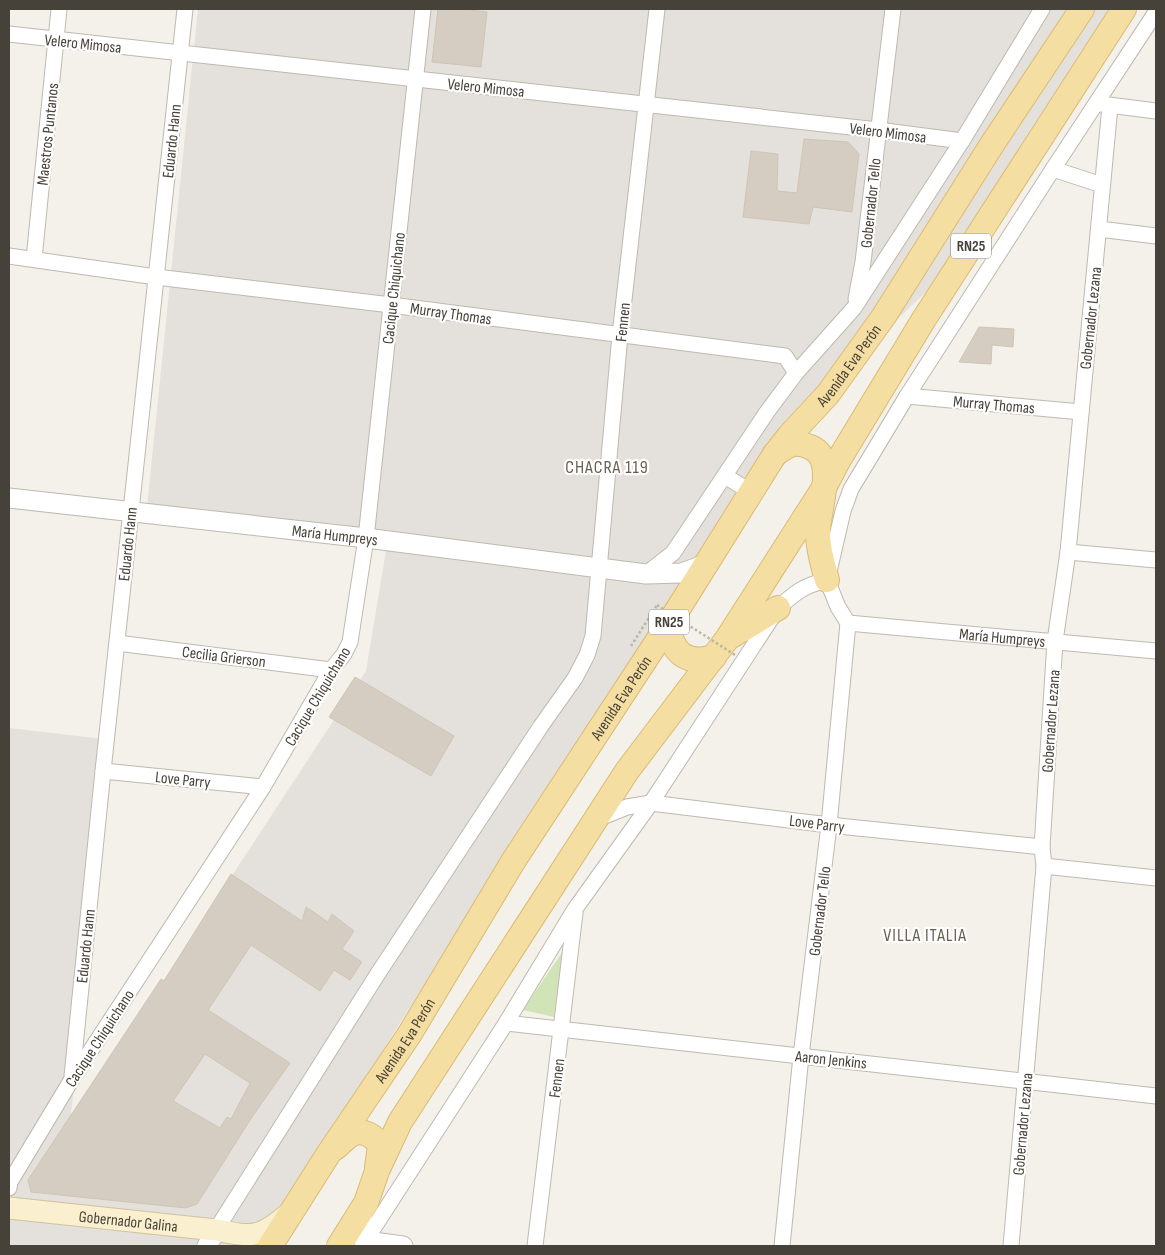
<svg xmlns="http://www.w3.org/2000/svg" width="1165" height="1255" font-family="'Sofia Sans Condensed',sans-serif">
<rect width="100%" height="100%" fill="#f4f1eb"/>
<path fill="#e4e0dc" d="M198 9H1117L942 277 773 436 616 690 401 1021 264 1246H9V728L112 740 70 1123 366 671 388 539 147 507Z"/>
<path fill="#d0e4b8" d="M563 951 554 1017 523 1010Z"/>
<path fill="#d5cdc1" stroke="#cfc5b5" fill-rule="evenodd" d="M438 9H462L487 12 481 67 432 62Z
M804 139 848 142 859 154 852 212 813 207 809 224 743 217 751 151 778 154 777 191 797 193Z
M979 327 1014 329 1013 347 992 345 991 364 959 362Z
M355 677 454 736 431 776 329 717Z
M231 874 302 921 306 907 328 922 332 914 354 931 342 949 362 962 350 980 334 970 320 991 251 945 208 1010 290 1063 252 1117 197 1204 186 1208 31 1192 28 1180 161 979 164 981ZM205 1054 250 1083 231 1119 227 1117 220 1128 173 1101Z"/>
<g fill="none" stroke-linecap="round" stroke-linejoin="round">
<defs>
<g id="minor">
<path d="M9 34 878 130 962 141"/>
<path d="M1101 104 1156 111"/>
<path d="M1053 169 1102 185"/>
<path d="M1099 229 1156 236"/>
<path d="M9 256 156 277 391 305 785 356 796 373"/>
<path d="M34 259 59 9"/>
<path d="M856 299 863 262 893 9"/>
<path d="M907 396 1081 412"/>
<path d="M725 476 751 492"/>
<path d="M1068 552 1156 560"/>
<path d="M646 574 673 553 767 412 796 373 854 308 962 141 1042 9"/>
<path id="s1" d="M848 623 1156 651"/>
<path d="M117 643 331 670"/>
<path d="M103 771 263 787"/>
<path d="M597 819 627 807 651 803 829 825 1042 847"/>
<path d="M1044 866 1156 878"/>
<path d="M506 1023 1156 1096"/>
<path d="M72 1076 103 771 185 9"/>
<path d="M9 1188 10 1182 72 1079 263 787 331 670 344 654 350 642 366 538 423 9"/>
<path d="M216 1230 377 975 541 726 575 678 587 655 593 636 620 335 657 9"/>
<path d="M362 1246 506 1023 575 909 651 803 778 608C796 592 803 586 827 580L843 511 851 489 907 396 1053 169 1156 12"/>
<path d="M535 1246 575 913"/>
<path d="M782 1246 801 1056 829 825 848 623 838 607 827 580"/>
<path d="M1011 1246 1044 866 1042 847 1055 641 1068 552 1110 106"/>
</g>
<g id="tertiary">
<path id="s2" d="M9 498 366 538 646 574 682 573 706 564"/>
<path d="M364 1209C360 1222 357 1229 366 1241L403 1246"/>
<path d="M207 1246 216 1230"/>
</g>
<g id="secondary">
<path id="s3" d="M9 1208 216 1230C252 1237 259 1239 288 1214"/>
</g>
<g id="primary">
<path d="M775 454C789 445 793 440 810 447 839 458 817 511 818 534 818 549 823 565 827 580"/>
<path d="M668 625C672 653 686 665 714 657"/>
<path d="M733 635 778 608"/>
<path d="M335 1148C340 1144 346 1137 352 1134 363 1129 375 1136 380 1146L377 1167"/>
<path id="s4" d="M270 1246 329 1153 409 1035 514 860 668 625 775 454 789 436 828 394 884 316 991 146 1082 9"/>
<path d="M339 1246 366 1203 377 1171 400 1122 627 771 727 639 825 486 838 461 924 319 1124 9"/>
</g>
</defs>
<use href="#minor" stroke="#bfb9ae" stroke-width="17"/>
<use href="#tertiary" stroke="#bfb9ae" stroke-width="21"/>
<use href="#secondary" stroke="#cfc39e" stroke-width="23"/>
<use href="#primary" stroke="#dabb73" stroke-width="26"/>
<path stroke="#bfb4a0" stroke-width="2.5" stroke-dasharray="2.5 2.5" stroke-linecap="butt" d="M631 646 657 605"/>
<use href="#minor" stroke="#fff" stroke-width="15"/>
<use href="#tertiary" stroke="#fff" stroke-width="19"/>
<use href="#secondary" stroke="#faf0cf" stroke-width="21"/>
<use href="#primary" stroke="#f5dea2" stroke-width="24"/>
<path stroke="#bfb4a0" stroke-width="2.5" stroke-dasharray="2.5 2.5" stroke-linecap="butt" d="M657 605 735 655"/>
</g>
<g text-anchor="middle" stroke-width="4.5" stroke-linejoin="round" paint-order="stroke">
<g fill="#fff" stroke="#7e7b74" stroke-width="1">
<rect x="951" y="233.5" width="40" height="25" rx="4"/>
<rect x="649" y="609.5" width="40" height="25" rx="4"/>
</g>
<g font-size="15" font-weight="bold" fill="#474239">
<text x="971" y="251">RN25</text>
<text x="669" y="627">RN25</text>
</g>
<g font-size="16" fill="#474239" stroke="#fff">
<text transform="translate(83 43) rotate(6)" y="6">Velero Mimosa</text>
<text transform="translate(486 87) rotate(6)" y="6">Velero Mimosa</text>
<text transform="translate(888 132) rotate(7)" y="6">Velero Mimosa</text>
<text transform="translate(47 134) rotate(-84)" y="6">Maestros Puntanos</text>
<text transform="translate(171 141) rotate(-84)" y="6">Eduardo Hann</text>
<text transform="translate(870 203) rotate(-84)" y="6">Gobernador Tello</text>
<text transform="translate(393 288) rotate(-84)" y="6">Cacique Chiquichano</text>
<text transform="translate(451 313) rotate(8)" y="6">Murray Thomas</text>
<text transform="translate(1090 318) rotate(-84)" y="6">Gobernador Lezana</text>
<text transform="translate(622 322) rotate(-84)" y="6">Fennen</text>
<text dy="6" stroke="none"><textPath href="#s4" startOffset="1055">Avenida Eva Perón</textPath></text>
<text transform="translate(994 404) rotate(5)" y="6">Murray Thomas</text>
<text dy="6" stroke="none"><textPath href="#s2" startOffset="328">María Humpreys</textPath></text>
<text transform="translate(127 544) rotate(-84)" y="6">Eduardo Hann</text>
<text dy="6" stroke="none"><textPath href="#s1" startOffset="155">María Humpreys</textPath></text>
<text transform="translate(224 656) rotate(7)" y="6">Cecilia Grierson</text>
<text transform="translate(317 696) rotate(-59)" y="6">Cacique Chiquichano</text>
<text dy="6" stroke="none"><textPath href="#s4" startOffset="651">Avenida Eva Perón</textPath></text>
<text transform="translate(1050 721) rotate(-86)" y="6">Gobernador Lezana</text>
<text transform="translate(183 779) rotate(6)" y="6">Love Parry</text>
<text transform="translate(817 823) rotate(7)" y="6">Love Parry</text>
<text transform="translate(819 911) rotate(-83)" y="6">Gobernador Tello</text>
<text transform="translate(85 946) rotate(-84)" y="6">Eduardo Hann</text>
<text transform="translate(99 1038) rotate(-57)" y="6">Cacique Chiquichano</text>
<text dy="6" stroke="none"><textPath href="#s4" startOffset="246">Avenida Eva Perón</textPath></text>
<text transform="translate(831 1059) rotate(6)" y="6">Aaron Jenkins</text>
<text transform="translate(556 1078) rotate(-83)" y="6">Fennen</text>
<text transform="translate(1022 1124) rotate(-85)" y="6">Gobernador Lezana</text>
<text dy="6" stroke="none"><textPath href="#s3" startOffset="120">Gobernador Galina</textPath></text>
</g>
<g font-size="18" letter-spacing="1" fill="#696051" stroke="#fff">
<text x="607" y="473">CHACRA 119</text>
<text x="925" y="941">VILLA ITALIA</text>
</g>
</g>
<rect width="1165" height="1255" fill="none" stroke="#474239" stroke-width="20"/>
</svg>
